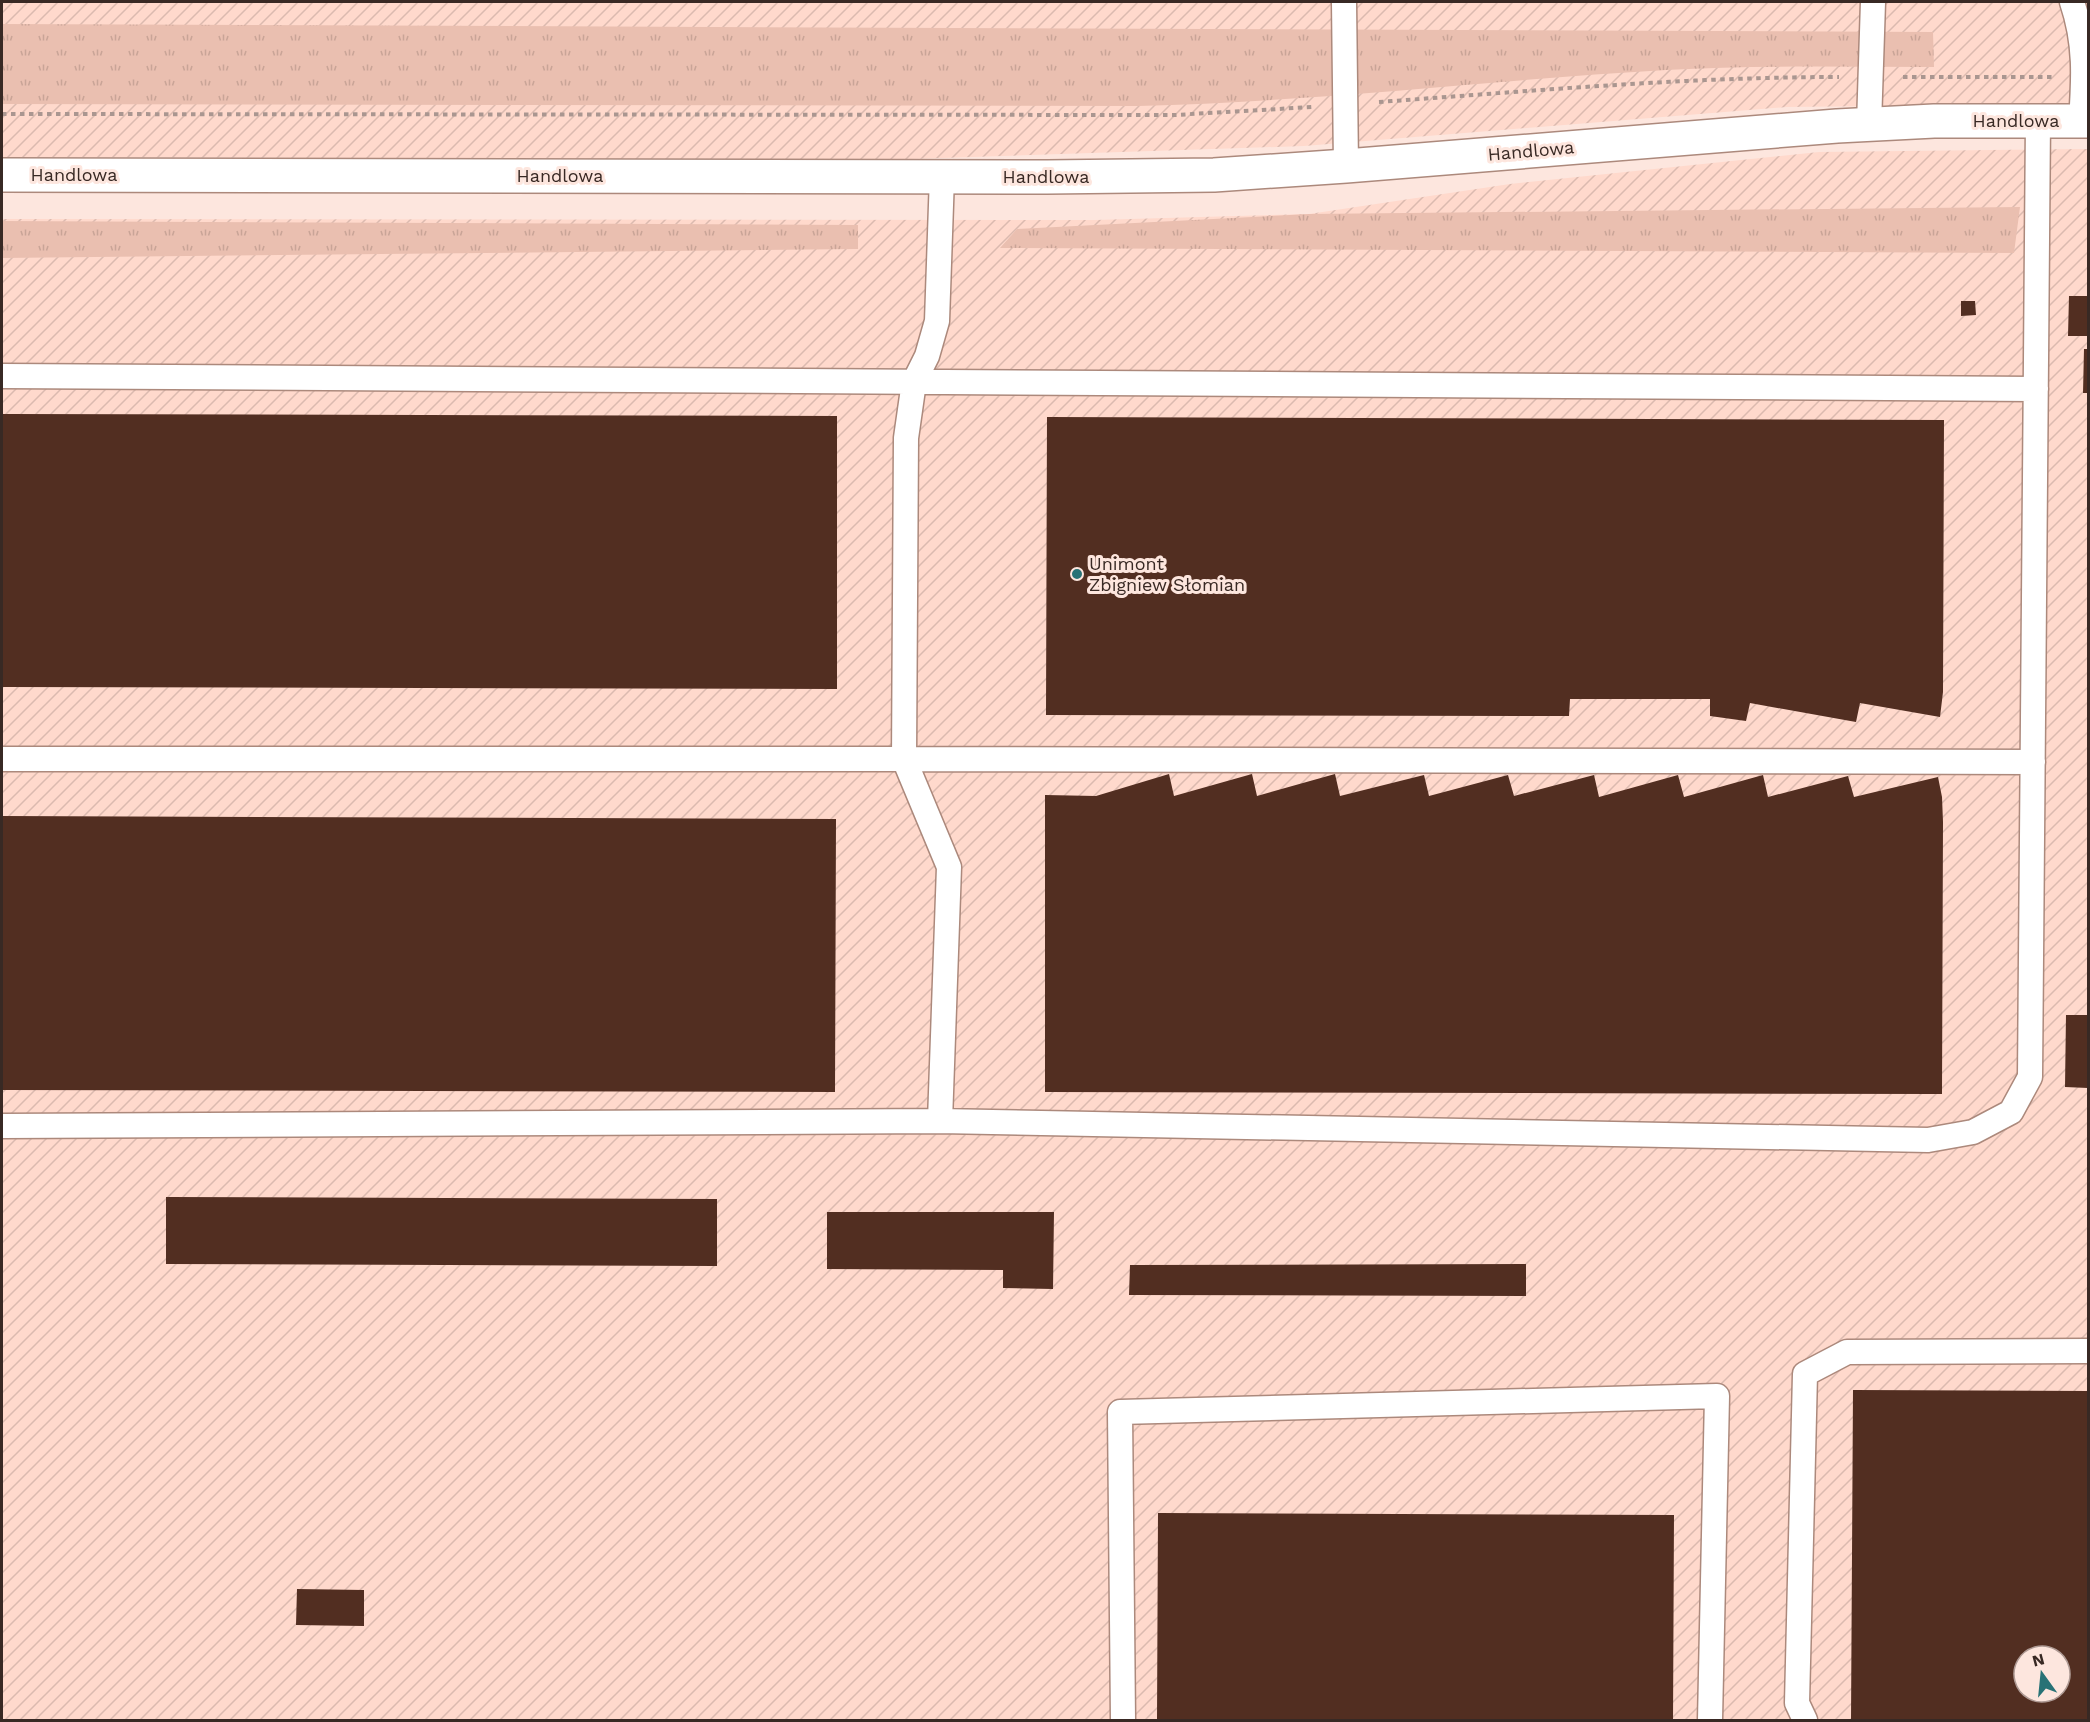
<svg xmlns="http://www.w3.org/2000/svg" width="2090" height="1722" font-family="'Work Sans',sans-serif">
<defs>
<pattern id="industrial-furrows" width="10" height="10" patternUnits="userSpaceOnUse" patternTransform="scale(1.5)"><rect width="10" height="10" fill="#ffd9cc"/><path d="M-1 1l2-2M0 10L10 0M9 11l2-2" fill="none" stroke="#dbbaaf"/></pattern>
<pattern id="grass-tufts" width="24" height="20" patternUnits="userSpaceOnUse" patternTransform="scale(1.5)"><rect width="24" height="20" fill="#eabfb0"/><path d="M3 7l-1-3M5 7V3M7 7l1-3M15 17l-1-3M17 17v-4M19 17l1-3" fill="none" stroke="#c9a497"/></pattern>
</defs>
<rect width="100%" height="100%" fill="#fde6de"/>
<path fill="url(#industrial-furrows)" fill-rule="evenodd" d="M2 2H2088V104L1787 107 1304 146 882 160 2 157Z
M2088 149V1720H2V219L1095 220 1309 214 1510 184 1819 152ZM2024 1656H2060V1692H2024Z"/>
<path fill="url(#grass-tufts)" d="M2 24 1933 32 1934 67C1845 67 1755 65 1666 70 1490 80 1314 102 1138 106L2 104Z
M2020 207 2014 253 1000 248 1017 229 1309 214Z
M2 221 858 225V249L2 258Z"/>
<path fill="#522e21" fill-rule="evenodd" d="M2069 296H2088V336H2068Z
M1961 301H1975L1976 315 1961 316Z
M2084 349H2088V393H2083Z
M2 414 837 416V689L2 687Z
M1047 417 1944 420 1943 692 1940 717 1860 703 1856 722 1750 703 1746 721 1710 716V699H1570L1569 716 1046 715Z
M1169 774 1174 796 1252 774 1257 796 1335 774 1340 796 1424 775 1429 796 1508 775 1514 796 1594 775 1599 797 1678 775 1684 797 1763 775 1768 797 1848 776 1854 797 1938 777 1942 797 1943 822 1942 1094 1045 1092V795L1096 796Z
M2 816 836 819 835 1092 2 1090Z
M2066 1015H2088V1088L2065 1087Z
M166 1197 717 1199V1266L166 1264Z
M827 1212H1054L1053 1289 1003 1288V1270L827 1269Z
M1526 1264V1296L1129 1295 1130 1265Z
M1853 1390 2088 1391V1720H1851ZM2024 1656H2060V1692H2024Z
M1158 1513 1674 1515 1673 1720H1157Z
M297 1589 364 1590V1626L296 1625Z"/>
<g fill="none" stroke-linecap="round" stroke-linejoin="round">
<defs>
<path id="lane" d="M1344 2 1346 166
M2072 2C2086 43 2084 79 2081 121
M1869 125 1873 2
M2 376 2036 389
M2 759H904L2033 762
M940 1121 949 867 904 759 906 438 914 382 927 356 937 321 942 176
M2 1126 940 1121 1928 1140 1973 1132 2011 1112 2030 1077 2038 120
M1123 1720 1120 1412 1717 1396 1710 1720
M1805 1720 1797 1703 1805 1374 1847 1352 2088 1351"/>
<path id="street" d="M2 175 1047 177 1214 175 1346 166 1837 126 1934 121H2088"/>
</defs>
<use href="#lane" stroke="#ac897c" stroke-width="27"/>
<use href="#street" stroke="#ac897c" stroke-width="36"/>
<path stroke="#aa9690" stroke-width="4" stroke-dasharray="4.5 4.5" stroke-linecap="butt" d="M1903 77H2052
M1379 102C1532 91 1685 77 1839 77
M2 114 1175 115 1312 107"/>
<use href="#lane" stroke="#fff" stroke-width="24"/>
<use href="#street" stroke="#fff" stroke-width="33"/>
</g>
<circle fill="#287276" stroke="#fde6de" stroke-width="2" cx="1077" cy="574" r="6"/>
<g text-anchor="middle" stroke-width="6" stroke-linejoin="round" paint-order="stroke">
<g font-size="18" fill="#382924" stroke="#fde6de">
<text x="2016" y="127">Handlowa</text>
<text transform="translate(1531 151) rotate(-5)" y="6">Handlowa</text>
<text x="74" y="181">Handlowa</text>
<text x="560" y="182">Handlowa</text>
<text x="1046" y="183">Handlowa</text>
</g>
<g font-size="18" fill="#382924" stroke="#fde6de" text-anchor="start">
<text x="1089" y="570">Unimont<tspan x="1089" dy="21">Zbigniew Słomian</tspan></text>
</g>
</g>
<rect width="2090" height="1722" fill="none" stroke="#382924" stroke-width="6"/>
<g transform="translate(2042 1674) rotate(345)"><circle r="28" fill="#fde6de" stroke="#ae9a94" stroke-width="1.5"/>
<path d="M0-4.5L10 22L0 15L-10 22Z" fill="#287276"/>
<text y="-9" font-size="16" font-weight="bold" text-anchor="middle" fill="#382924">N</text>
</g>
</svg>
